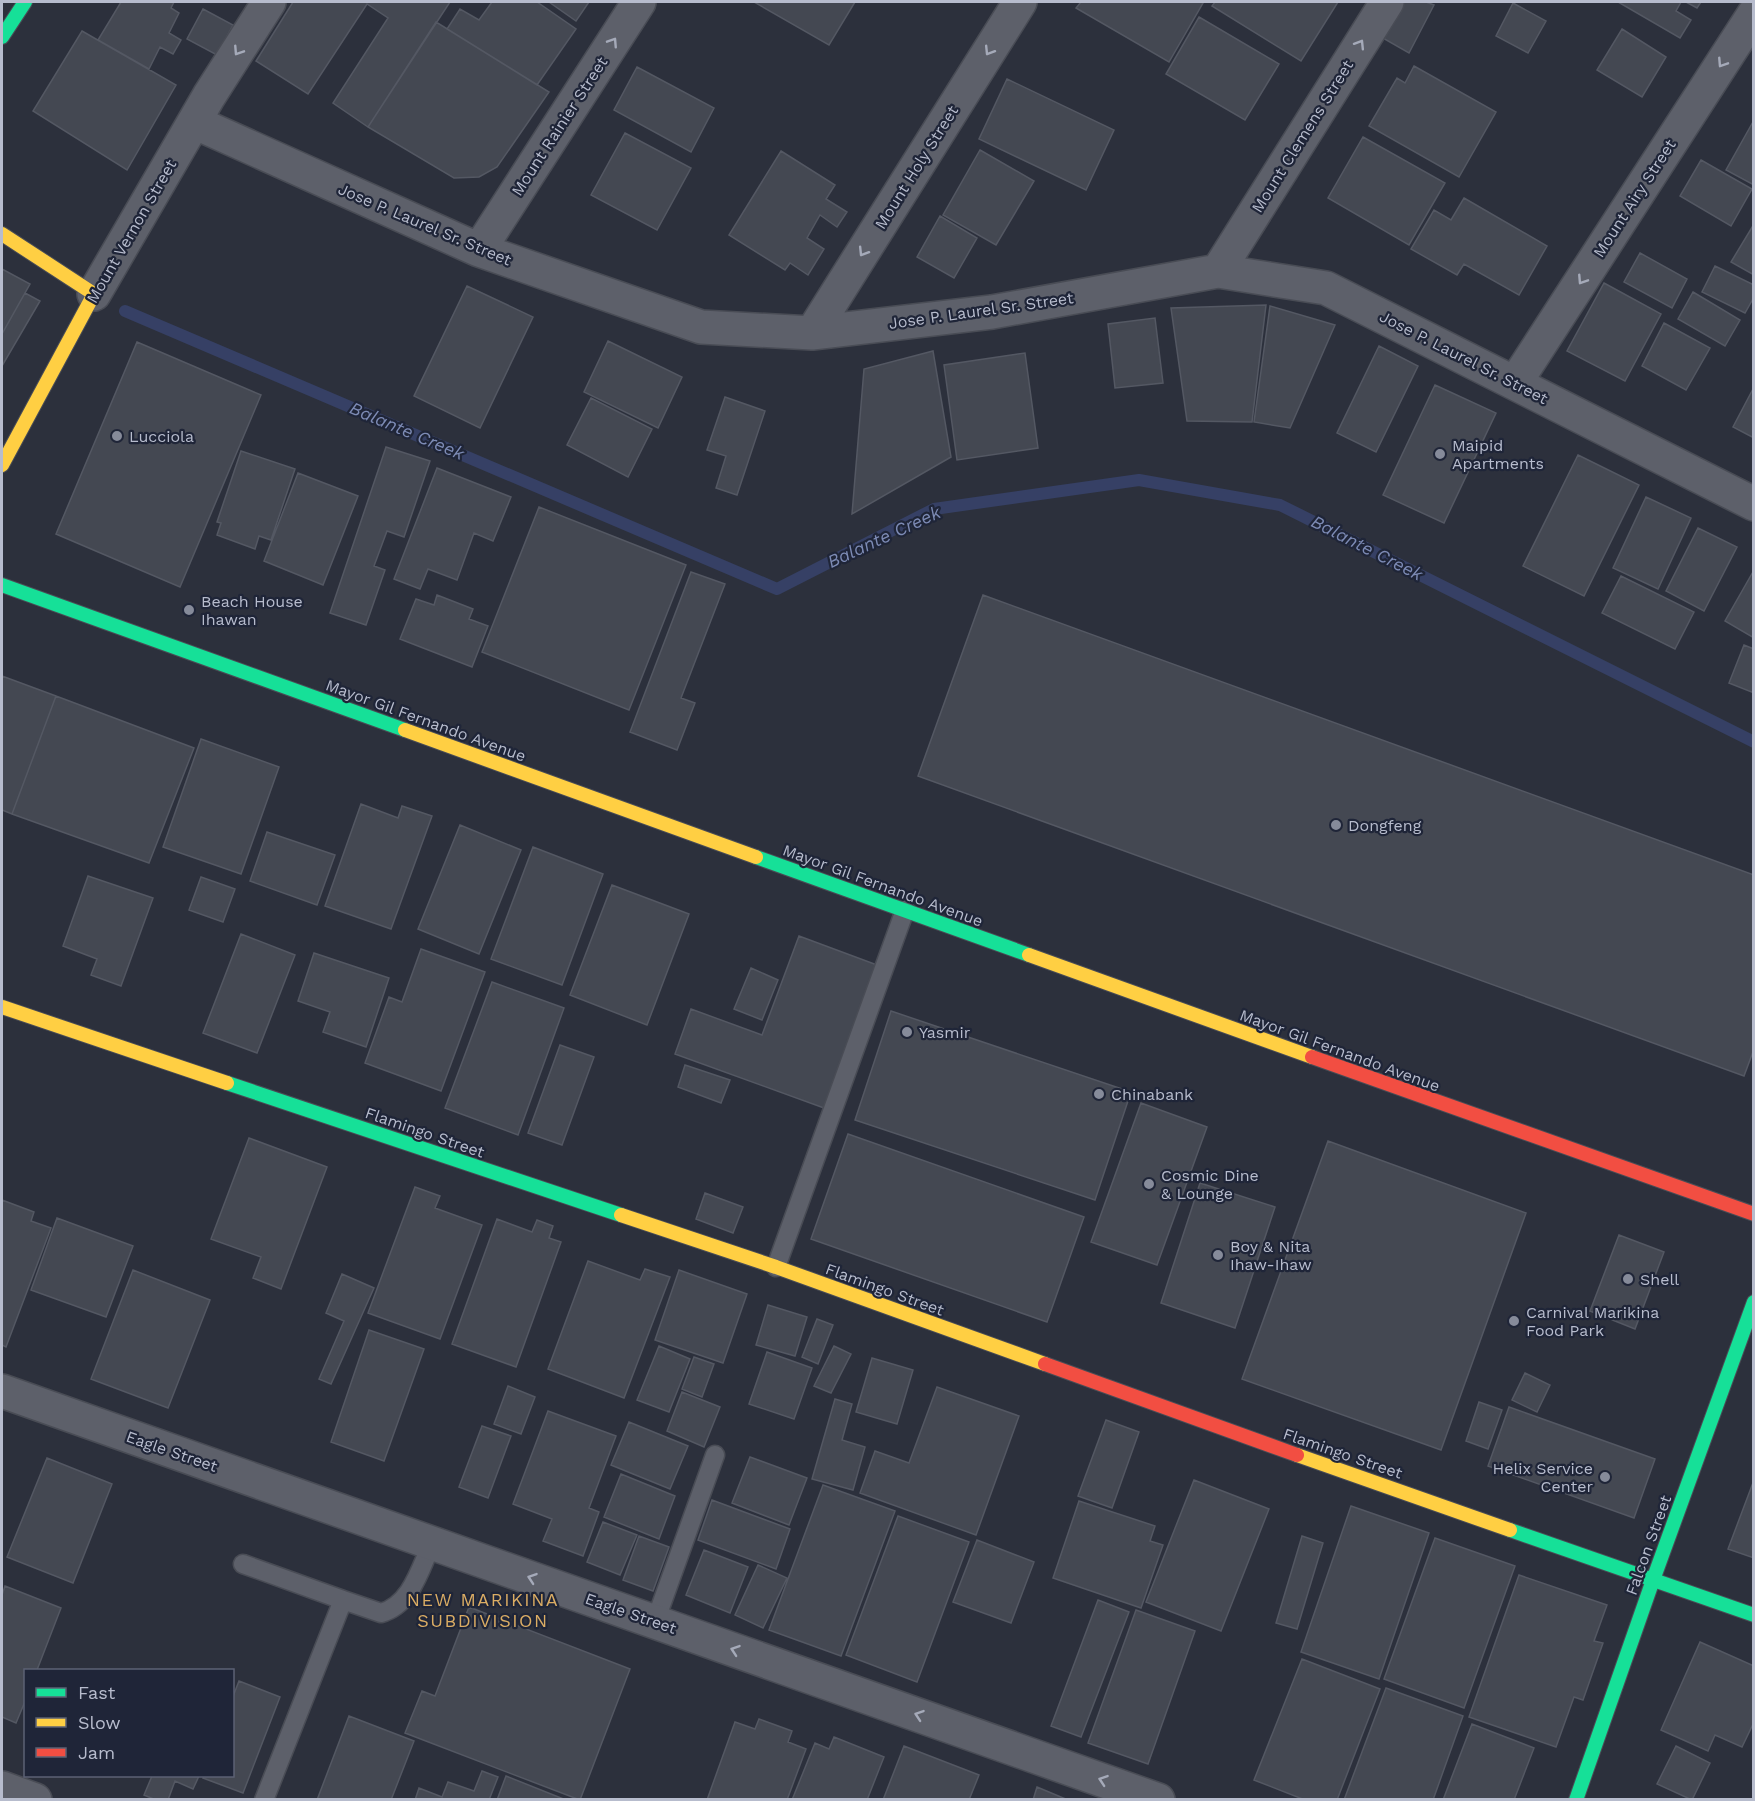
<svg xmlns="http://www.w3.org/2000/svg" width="1755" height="1801" font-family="'Work Sans',sans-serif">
<rect width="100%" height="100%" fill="#2c303c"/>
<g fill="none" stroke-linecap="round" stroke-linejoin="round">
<path stroke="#364065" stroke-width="12" d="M125 311 777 589 934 509 1139 480 1280 505 1754 742"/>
</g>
<path fill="#444852" stroke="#545863" stroke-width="1.5" d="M121 2H174L171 8 179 13 169 33 181 40 173 54 160 47 149 69 98 40Z
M293 2H450L368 127 333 103 388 18 367 4 308 94 256 61Z
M492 2H537L576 29 537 85 447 29 460 9 479 20Z
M549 2H589L576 21Z
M754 2H855L829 45Z
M1081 2H1201L1203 3 1169 62 1076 8Z
M1215 2H1338L1301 61 1212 6Z
M1399 2H1426L1434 5 1409 53 1381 37Z
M1618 2H1681L1676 11 1691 20 1680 38Z
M1686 2H1701L1697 8Z
M1513 3 1546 21 1528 53 1496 36Z
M203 9 233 25 217 55 187 39Z
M1199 17 1279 64 1245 120 1166 74Z
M436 22 549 92 497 167 479 177 454 178 368 127Z
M1622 29 1666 57 1642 97 1597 70Z
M82 31 176 85 127 170 33 111Z
M1414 66 1496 112 1459 177 1369 126 1397 78 1405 83Z
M637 67 714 108 691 152 614 110Z
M1007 79 1114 130 1086 190 979 139Z
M1754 120V185L1726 170Z
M625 133 691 168 657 230 591 195Z
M1363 137 1445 183 1409 245 1328 198Z
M980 150 1034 181 996 245 943 215Z
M781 151 835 185 826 199 847 212 837 227 820 215 807 238 824 249 808 275 790 263 785 270 729 235Z
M1701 160 1752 189 1731 226 1680 196Z
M1464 198 1547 246 1519 295 1464 264 1457 275 1411 249 1434 210 1451 220Z
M940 216 977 238 954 278 917 257Z
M1754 224V275L1731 262Z
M1640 253 1687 279 1672 308 1624 282Z
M1715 266 1754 285V297L1745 313 1702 292Z
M2 269 30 284 2 334Z
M1604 283 1661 314 1625 381 1567 351Z
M467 286 533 317 480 428 414 396Z
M1693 292 1740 320 1725 346 1678 319Z
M25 293 40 301 2 366V334Z
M1266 305 1252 422 1187 421 1171 308Z
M1270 306 1335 325 1290 428 1254 422Z
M1155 318 1163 383 1115 388 1108 324Z
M1664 323 1710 348 1686 390 1642 366Z
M608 341 682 377 658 428 584 392Z
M137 342 261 395 180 587 56 534Z
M1379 346 1418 366 1376 452 1337 433Z
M933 351 951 457 852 514 864 369Z
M1025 353 1038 448 957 460 944 365Z
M1435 385 1496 413 1444 523 1383 495Z
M1754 387V438L1733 427Z
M725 397 765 411 737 495 716 488 726 456 707 450Z
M591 398 652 429 628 477 567 445Z
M386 447 430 461 404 537 387 531 374 566 385 570 366 625 330 613Z
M241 451 295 469 271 540 259 536 255 549 217 535 221 523 217 522Z
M1578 455 1639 485 1584 596 1523 566Z
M437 468 511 497 493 541 474 533 457 580 428 569 420 589 394 579Z
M298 473 358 496 323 585 264 561Z
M1646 497 1691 518 1658 589 1613 568Z
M539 507 686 565 629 710 482 652Z
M1698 528 1737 547 1704 611 1666 591Z
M1754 570V638L1725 621Z
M691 572 725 584 681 698 695 703 677 750 630 732Z
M1621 576 1694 612 1675 649 1602 613Z
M437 595 473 609 469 619 488 626 472 667 400 639 416 599 434 605Z
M983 595 1754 875V1049L1744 1076 918 776Z
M1744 645 1754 649V693L1729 683Z
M2 676 56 696 12 814 2 810Z
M56 696 194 748 149 863 12 814Z
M201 739 279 767 241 874 163 847Z
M361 804 398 818 402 806 432 816 391 929 325 906Z
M460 825 521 850 479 954 418 929Z
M267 832 335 855 317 905 250 881Z
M533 847 603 874 562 985 491 959Z
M88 876 153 898 121 986 91 975 97 959 63 946Z
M201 877 235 889 223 922 189 910Z
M612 885 689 914 647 1025 570 995Z
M241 934 295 955 257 1053 203 1033Z
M799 936 877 965 824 1108 675 1054 691 1009 762 1035Z
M421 949 485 972 441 1091 365 1063 389 997 402 1002Z
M314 953 389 978 366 1047 323 1032 330 1012 298 1001Z
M751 968 778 980 762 1020 734 1009Z
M492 982 564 1008 518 1135 445 1108Z
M891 1011 1131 1092 1095 1200 855 1120Z
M560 1045 594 1057 562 1145 528 1133Z
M685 1065 730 1080 721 1103 678 1087Z
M1141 1103 1207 1127 1157 1265 1091 1242Z
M848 1134 1084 1217 1047 1322 811 1239Z
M249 1138 327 1167 281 1289 253 1278 261 1257 211 1239Z
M1328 1141 1526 1213 1441 1450 1242 1379Z
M1200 1183 1275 1207 1235 1328 1161 1303Z
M415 1187 440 1196 435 1208 482 1225 440 1339 368 1313Z
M705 1193 743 1207 733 1233 696 1219Z
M2 1200 34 1212 31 1221 51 1228 6 1347 2 1345Z
M57 1218 133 1246 106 1317 31 1290Z
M497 1219 532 1232 537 1220 553 1226 549 1238 561 1242 516 1367 452 1344Z
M1619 1235 1664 1252 1635 1329 1590 1311Z
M588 1261 640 1280 645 1269 670 1277 624 1398 548 1369Z
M133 1270 210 1300 168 1408 91 1379Z
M679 1270 747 1294 723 1363 655 1340Z
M342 1274 374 1288 331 1384 319 1379 344 1321 326 1313Z
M768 1305 807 1317 795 1356 756 1345Z
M817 1319 833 1325 818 1364 802 1357Z
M369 1330 424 1349 384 1461 331 1442Z
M659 1346 690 1359 669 1412 637 1400Z
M834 1346 851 1354 831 1393 814 1386Z
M767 1352 812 1368 794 1419 749 1404Z
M694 1357 714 1364 702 1397 682 1389Z
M872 1358 913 1370 897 1424 856 1412Z
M1525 1373 1550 1385 1537 1412 1512 1400Z
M508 1386 535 1397 521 1434 494 1424Z
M937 1387 1019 1416 976 1535 860 1493 875 1451 909 1463Z
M682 1392 720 1407 704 1447 667 1431Z
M835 1399 852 1404 842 1440 865 1447 853 1490 812 1479Z
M1479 1402 1502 1410 1488 1449 1466 1441Z
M1509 1407 1655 1459 1634 1518 1488 1466Z
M548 1411 616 1436 589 1508 599 1512 583 1556 543 1541 552 1519 513 1504Z
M1106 1420 1139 1432 1112 1508 1078 1496Z
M629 1422 688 1446 670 1489 611 1465Z
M482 1426 511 1436 488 1498 459 1487Z
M750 1457 807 1478 789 1525 732 1503Z
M47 1458 112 1484 73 1583 7 1557Z
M621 1474 675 1496 659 1539 604 1517Z
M1194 1480 1269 1509 1221 1631 1146 1602Z
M1754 1480V1558L1728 1549Z
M823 1485 895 1511 841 1656 769 1630Z
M712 1500 790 1529 776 1569 698 1540Z
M1079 1501 1155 1526 1150 1541 1163 1545 1141 1608 1053 1578Z
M1351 1506 1429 1533 1379 1679 1301 1652Z
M898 1516 969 1542 917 1682 846 1655Z
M603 1522 637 1535 620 1575 587 1562Z
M639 1536 669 1547 653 1591 623 1580Z
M1302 1536 1323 1543 1297 1629 1276 1623Z
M1435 1538 1515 1566 1464 1708 1384 1679Z
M977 1540 1034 1562 1011 1623 953 1602Z
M704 1550 748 1567 730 1613 686 1595Z
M758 1565 787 1578 763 1628 735 1615Z
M1519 1575 1607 1605 1594 1641 1603 1643 1583 1700 1574 1697 1556 1747 1469 1717Z
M5 1586 61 1608 37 1670H26V1699L16 1723 2 1717V1595Z
M1098 1600 1129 1612 1081 1737 1051 1726Z
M469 1607 630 1669 580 1800 405 1733 422 1691 435 1696Z
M1136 1610 1195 1631 1148 1764 1088 1743Z
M1700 1642 1754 1666V1722L1742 1747 1715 1735 1708 1751 1661 1730Z
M1302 1659 1380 1689 1337 1800H1305L1254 1780Z
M239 1681 280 1697 243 1793 203 1778 204 1776H232V1699Z
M1386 1688 1463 1716 1433 1800H1344Z
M349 1716 414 1741 391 1800H317Z
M759 1719 792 1731 788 1742 806 1749 787 1800H707L735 1722 755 1729Z
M1472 1724 1534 1748 1514 1800H1443Z
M834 1737 884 1757 867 1800H792L815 1743 829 1749Z
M904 1746 979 1775 969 1800H883Z
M1676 1746 1710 1763 1692 1800 1657 1784Z
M482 1771 498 1777 489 1800H415L419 1788 442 1797 448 1782 474 1791Z
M152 1776H199L193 1789 175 1781 168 1800H156L144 1795Z
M506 1776 566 1800H497Z
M1037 1787 1068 1800H1033Z"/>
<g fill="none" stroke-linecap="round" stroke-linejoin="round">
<defs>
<path id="lane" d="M776 1267 905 910
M243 1564 343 1600 264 1800
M343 1600 381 1613C411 1605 420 1569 432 1543
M655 1622 715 1455"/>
<path id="street" d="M194 122 479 250 701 327 812 333 992 312 1218 271 1326 288 1754 504
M479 250 639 2
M1218 271 1387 2
M94 294 209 96 269 2
M812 333 1020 2
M1515 383 1754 14
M2 1391 1158 1800
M2 1788 35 1800"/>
<path id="fast" d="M2 37 25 2
M2 585 405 730
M756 857 1029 955
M227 1083 621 1215
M1510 1530 1754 1615
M1576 1800 1653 1580 1754 1302"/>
<path id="slow" d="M2 234 94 294 2 465
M405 730 756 857
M1029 955 1312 1057
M2 1007 227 1083
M621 1215 776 1267 1045 1364
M1297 1455 1510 1530"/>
<path id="jam" d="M1312 1057 1754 1214
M1045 1364 1297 1455"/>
</defs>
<use href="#lane" stroke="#494c55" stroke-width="21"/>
<use href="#street" stroke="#494c55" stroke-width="36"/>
<use href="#fast" stroke="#494c55" stroke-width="16"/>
<use href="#slow" stroke="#494c55" stroke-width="16"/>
<use href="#jam" stroke="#494c55" stroke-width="16"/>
<use href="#lane" stroke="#5d606a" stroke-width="18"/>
<use href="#street" stroke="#5d606a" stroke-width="33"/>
<use href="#fast" stroke="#16e098" stroke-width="14"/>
<use href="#slow" stroke="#ffcf43" stroke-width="14"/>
<use href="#jam" stroke="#f24e42" stroke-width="14"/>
</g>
<defs><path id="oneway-chevron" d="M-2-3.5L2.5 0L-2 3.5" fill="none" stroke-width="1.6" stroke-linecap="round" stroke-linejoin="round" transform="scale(1.5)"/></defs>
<g stroke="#a5aab9">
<use href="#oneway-chevron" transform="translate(613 42) rotate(-57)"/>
<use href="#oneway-chevron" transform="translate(1360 44) rotate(-58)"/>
<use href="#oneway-chevron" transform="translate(238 51) rotate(123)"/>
<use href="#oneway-chevron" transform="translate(989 51) rotate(122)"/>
<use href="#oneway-chevron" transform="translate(1722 63) rotate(123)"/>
<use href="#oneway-chevron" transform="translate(863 252) rotate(122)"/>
<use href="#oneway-chevron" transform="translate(1582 280) rotate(123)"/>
<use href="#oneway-chevron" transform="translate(532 1578) rotate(-161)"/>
<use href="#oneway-chevron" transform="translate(735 1650) rotate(-161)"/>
<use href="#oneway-chevron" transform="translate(919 1715) rotate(-161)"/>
<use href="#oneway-chevron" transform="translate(1103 1780) rotate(-161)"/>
</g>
<g fill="#868b9a" stroke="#1f2538" stroke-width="2">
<circle cx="117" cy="436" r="6"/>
<circle cx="1440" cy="454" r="6"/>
<circle cx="189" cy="610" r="6"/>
<circle cx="1336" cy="825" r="6"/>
<circle cx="907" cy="1032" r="6"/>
<circle cx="1099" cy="1094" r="6"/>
<circle cx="1149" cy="1184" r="6"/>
<circle cx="1218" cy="1255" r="6"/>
<circle cx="1628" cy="1279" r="6"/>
<circle cx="1514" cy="1321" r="6"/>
<circle cx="1605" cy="1477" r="6"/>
</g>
<g text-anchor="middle" stroke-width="4.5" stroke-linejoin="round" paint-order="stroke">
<g font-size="16" fill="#b7bccd" stroke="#1f2538">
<text transform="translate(559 126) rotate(-57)" y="6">Mount Rainier Street</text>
<text transform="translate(1302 136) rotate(-58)" y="6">Mount Clemens Street</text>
<text transform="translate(916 167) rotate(-58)" y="6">Mount Holy Street</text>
<text transform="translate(1634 198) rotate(-57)" y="6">Mount Airy Street</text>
<text transform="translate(425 224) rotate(23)" y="6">Jose P. Laurel Sr. Street</text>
<text transform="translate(131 231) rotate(-60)" y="6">Mount Vernon Street</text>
<text transform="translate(981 310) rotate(-8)" y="6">Jose P. Laurel Sr. Street</text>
<text transform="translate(1464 357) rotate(27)" y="6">Jose P. Laurel Sr. Street</text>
<text transform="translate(426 720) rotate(20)" y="6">Mayor Gil Fernando Avenue</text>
<text transform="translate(883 885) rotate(20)" y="6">Mayor Gil Fernando Avenue</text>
<text transform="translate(1340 1050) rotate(20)" y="6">Mayor Gil Fernando Avenue</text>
<text transform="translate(425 1132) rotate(19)" y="6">Flamingo Street</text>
<text transform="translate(885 1289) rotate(20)" y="6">Flamingo Street</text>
<text transform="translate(172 1451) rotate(19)" y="6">Eagle Street</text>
<text transform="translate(1343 1453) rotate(19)" y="6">Flamingo Street</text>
<text transform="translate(1648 1545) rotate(-70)" y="6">Falcon Street</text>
<text transform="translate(631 1613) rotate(19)" y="6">Eagle Street</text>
</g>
<g font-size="16" fill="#b7bccd" stroke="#1f2538" text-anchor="start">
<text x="129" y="442">Lucciola</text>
<text x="1452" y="451">Maipid<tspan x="1452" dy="18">Apartments</tspan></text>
<text x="201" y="607">Beach House<tspan x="201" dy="18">Ihawan</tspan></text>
<text x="1348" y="831">Dongfeng</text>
<text x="919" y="1038">Yasmir</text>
<text x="1111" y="1100">Chinabank</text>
<text x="1161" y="1181">Cosmic Dine<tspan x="1161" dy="18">&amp; Lounge</tspan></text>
<text x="1230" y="1252">Boy &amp; Nita<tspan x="1230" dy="18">Ihaw-Ihaw</tspan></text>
<text x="1640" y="1285">Shell</text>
<text x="1526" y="1318">Carnival Marikina<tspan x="1526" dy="18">Food Park</tspan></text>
<text x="1593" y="1474" text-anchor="end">Helix Service<tspan x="1593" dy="18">Center</tspan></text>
</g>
<g font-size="18" font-style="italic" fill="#7d8bb5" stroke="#1f2538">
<text transform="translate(407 431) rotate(23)" y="6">Balante Creek</text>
<text transform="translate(884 537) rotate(-25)" y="6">Balante Creek</text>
<text transform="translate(1367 548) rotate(27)" y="6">Balante Creek</text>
</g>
<g font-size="18" letter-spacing="1.5" fill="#dbad64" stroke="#1f2538">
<text x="483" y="1606">NEW MARIKINA<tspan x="483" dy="21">SUBDIVISION</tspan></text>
</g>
</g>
<rect width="1755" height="1801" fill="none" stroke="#b7bccd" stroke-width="6"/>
<rect x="24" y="1669" width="210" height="108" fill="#1f2538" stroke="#5c6174" stroke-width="1.5"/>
<rect x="36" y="1688" width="30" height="9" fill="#16e098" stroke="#5c6174" stroke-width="1.5"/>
<text x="78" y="1699" font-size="18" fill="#b7bccd">Fast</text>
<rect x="36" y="1718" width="30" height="9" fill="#ffcf43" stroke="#5c6174" stroke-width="1.5"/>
<text x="78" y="1729" font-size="18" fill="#b7bccd">Slow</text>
<rect x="36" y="1748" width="30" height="9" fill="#f24e42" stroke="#5c6174" stroke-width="1.5"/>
<text x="78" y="1759" font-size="18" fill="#b7bccd">Jam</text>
</svg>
